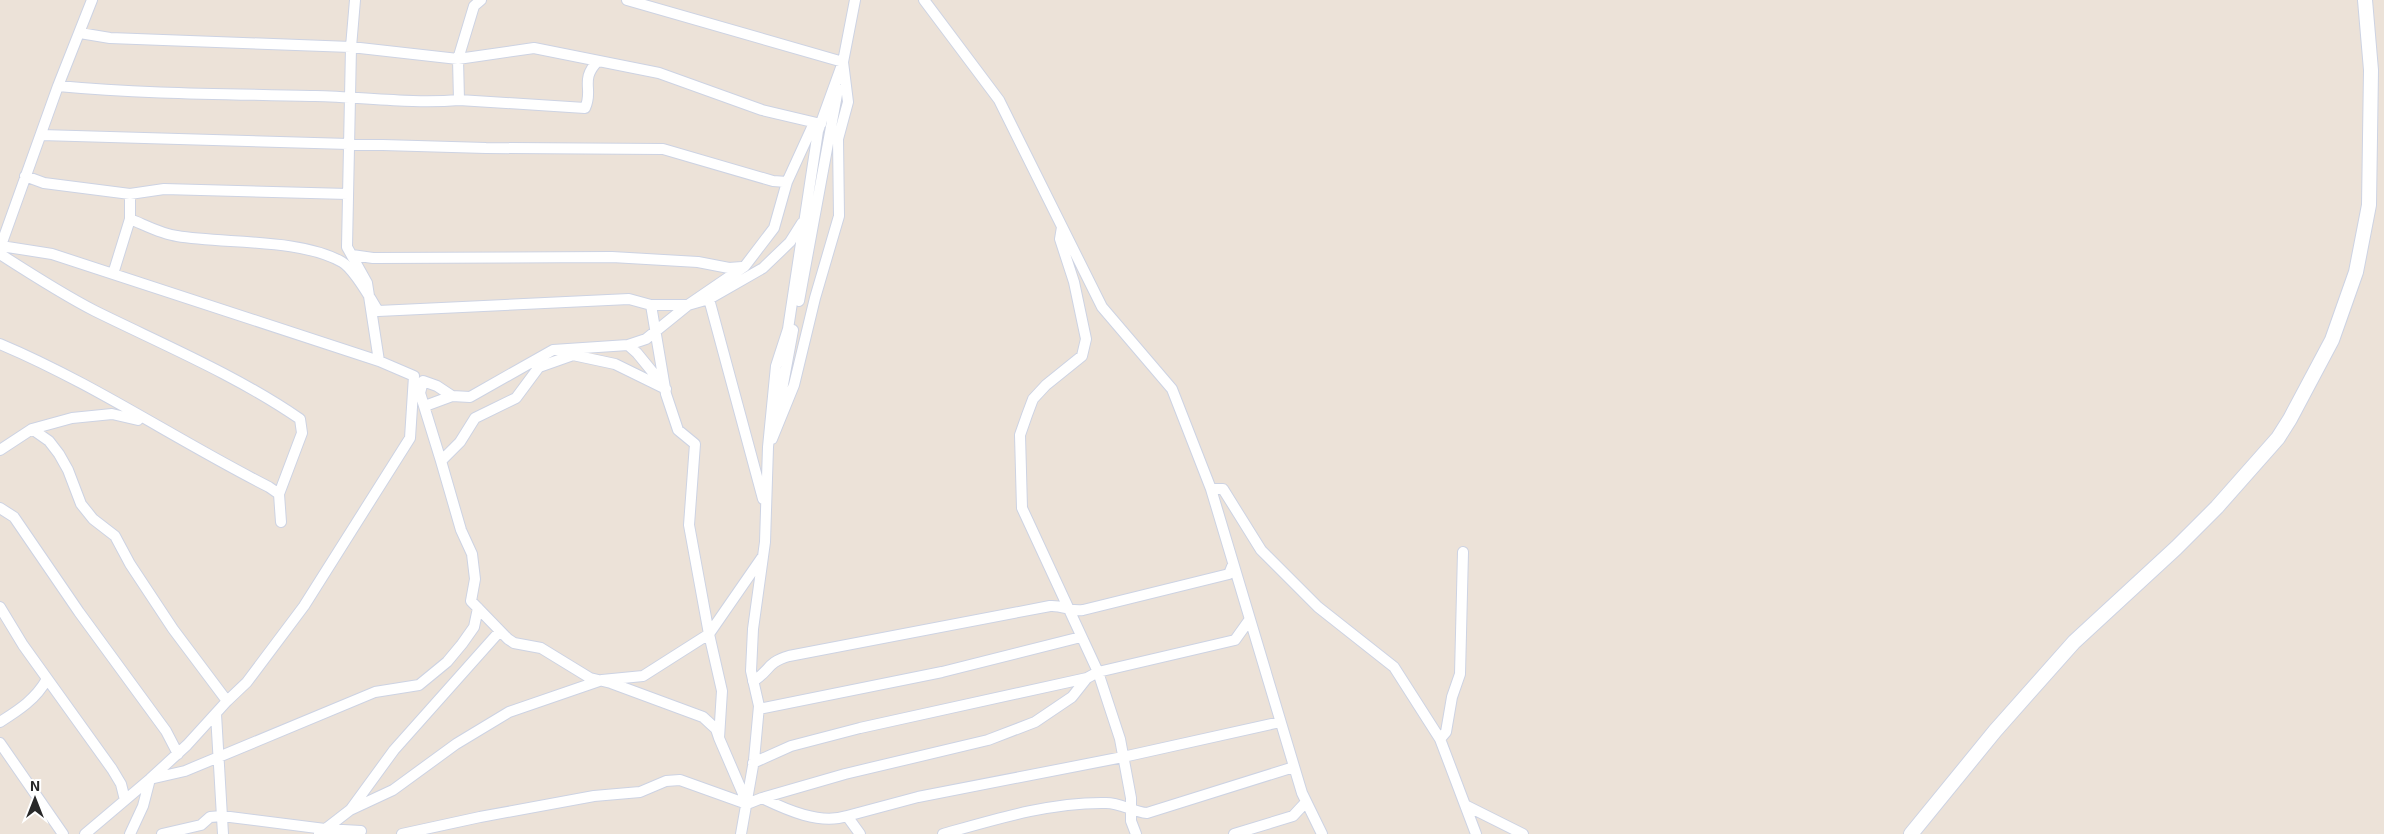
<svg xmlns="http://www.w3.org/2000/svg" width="2384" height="834" font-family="'Exo 2',sans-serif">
<rect width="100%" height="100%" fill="#ece2d8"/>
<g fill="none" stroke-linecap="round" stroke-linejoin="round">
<defs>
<path id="street" d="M627 0 843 62 848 102 838 139 839 216 815 298 794 385 772 439
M924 0 999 100 1102 307 1172 389 1211 489 1302 793 1322 834
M80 33 110 38 351 47 458 59 534 48 659 73 762 110 821 124
M58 86C143 94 230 94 315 96 363 97 412 104 459 100L585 108C594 90 579 80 598 61
M459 100 458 59 474 6 481 0
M41 135 486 148 663 149 773 181 787 182
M25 176 44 183 130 194 164 189 348 194
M130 219C145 225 161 234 177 236 224 244 300 238 342 262 354 269 371 299 378 311L629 299 651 305H688L745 266 774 228 787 182 814 123
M1062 227 1060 239 1074 282 1086 339 1082 356 1046 385 1033 399 1027 415 1020 435 1022 508 1098 672 1120 739 1131 798V821L1136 834
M1 246 52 254 379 361
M0 248 58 86 92 0
M0 254C31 274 62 294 95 311 164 345 236 375 300 419L302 433 279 494 281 522
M352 255 373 258 612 257 698 262 729 268 742 267
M113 274 130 219V194
M709 299 763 499
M799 301 838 89
M651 305 666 394 678 430 695 444 689 525 709 634 722 691 719 738 747 803
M0 344C93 383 178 441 269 487L279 494
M628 345 637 353 664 386
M666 389 615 364 573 355 539 367 516 398 475 418 460 442 441 461 461 530 472 554 475 579 471 601 508 639 514 643 541 648 590 678 611 683 703 717 716 729 719 738
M425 406 452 396 470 397 553 350 628 345 646 339 688 305 709 299 763 268 790 242 802 223
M777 417 793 330
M32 429 49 441 59 454 68 470 81 504 93 519 115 536 130 564 173 629 227 701
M0 450 32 429 72 418 112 414 138 420
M441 461 420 393 423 381 437 386 452 396
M1211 489H1223L1261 550 1318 607 1394 667 1440 739 1465 805 1523 834
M0 508 14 517 79 612 166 731 178 754
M0 607 23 645 112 769 121 784 125 800
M753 681C771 671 765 663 789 656L1050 606C1063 605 1071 612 1083 610L1229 574 1233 564
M759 709 942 672 1081 637
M216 714 223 834
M0 722C19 710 36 699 47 679
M1440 739 1446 732 1452 697 1460 674 1463 552
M0 743 63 834
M753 763 791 746 860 728 1087 678 1098 672 1235 640 1250 619
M762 798 845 774 988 740 1035 722 1072 697 1087 678
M1465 805 1476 834
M351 809 394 750 500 631
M847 816 918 797 1123 757 1280 722
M85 834 150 779 187 745 227 701 247 682 304 606 410 438 414 376 379 361 367 283 347 247 351 47 355 0
M130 834 143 806 150 779 185 771 375 692 419 685 447 662 462 644 474 627 478 608
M162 834 201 825 210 817 222 816 325 829 361 831
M319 834 350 810 393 790 456 744 509 712 602 680 643 676 709 634 763 556
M402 834 480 817 594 796 640 792 666 781 680 780 747 804 762 798C787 810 820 825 847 816L860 834
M741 834 754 760 759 706 751 671 753 629 765 542 768 447 776 366 788 329 818 131 843 62 855 0
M943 834C996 819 1051 802 1106 803 1121 803 1133 812 1147 813L1294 767
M1234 834 1293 816 1306 802"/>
<path id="secondary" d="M1911 834 1995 731 2074 642 2176 548 2217 507 2278 438 2290 419 2332 340 2356 272 2369 205 2371 70 2365 0"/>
</defs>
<use href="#street" stroke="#cdd3e3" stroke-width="12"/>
<use href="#secondary" stroke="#cdd3e3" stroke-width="16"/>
<use href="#street" stroke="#fff" stroke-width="10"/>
<use href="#secondary" stroke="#fff" stroke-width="14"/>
</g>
<g transform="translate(35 799)" stroke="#ffffff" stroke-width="4" paint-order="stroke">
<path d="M0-4L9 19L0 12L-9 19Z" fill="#282828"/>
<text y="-8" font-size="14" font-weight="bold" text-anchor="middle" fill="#282828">N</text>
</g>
</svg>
